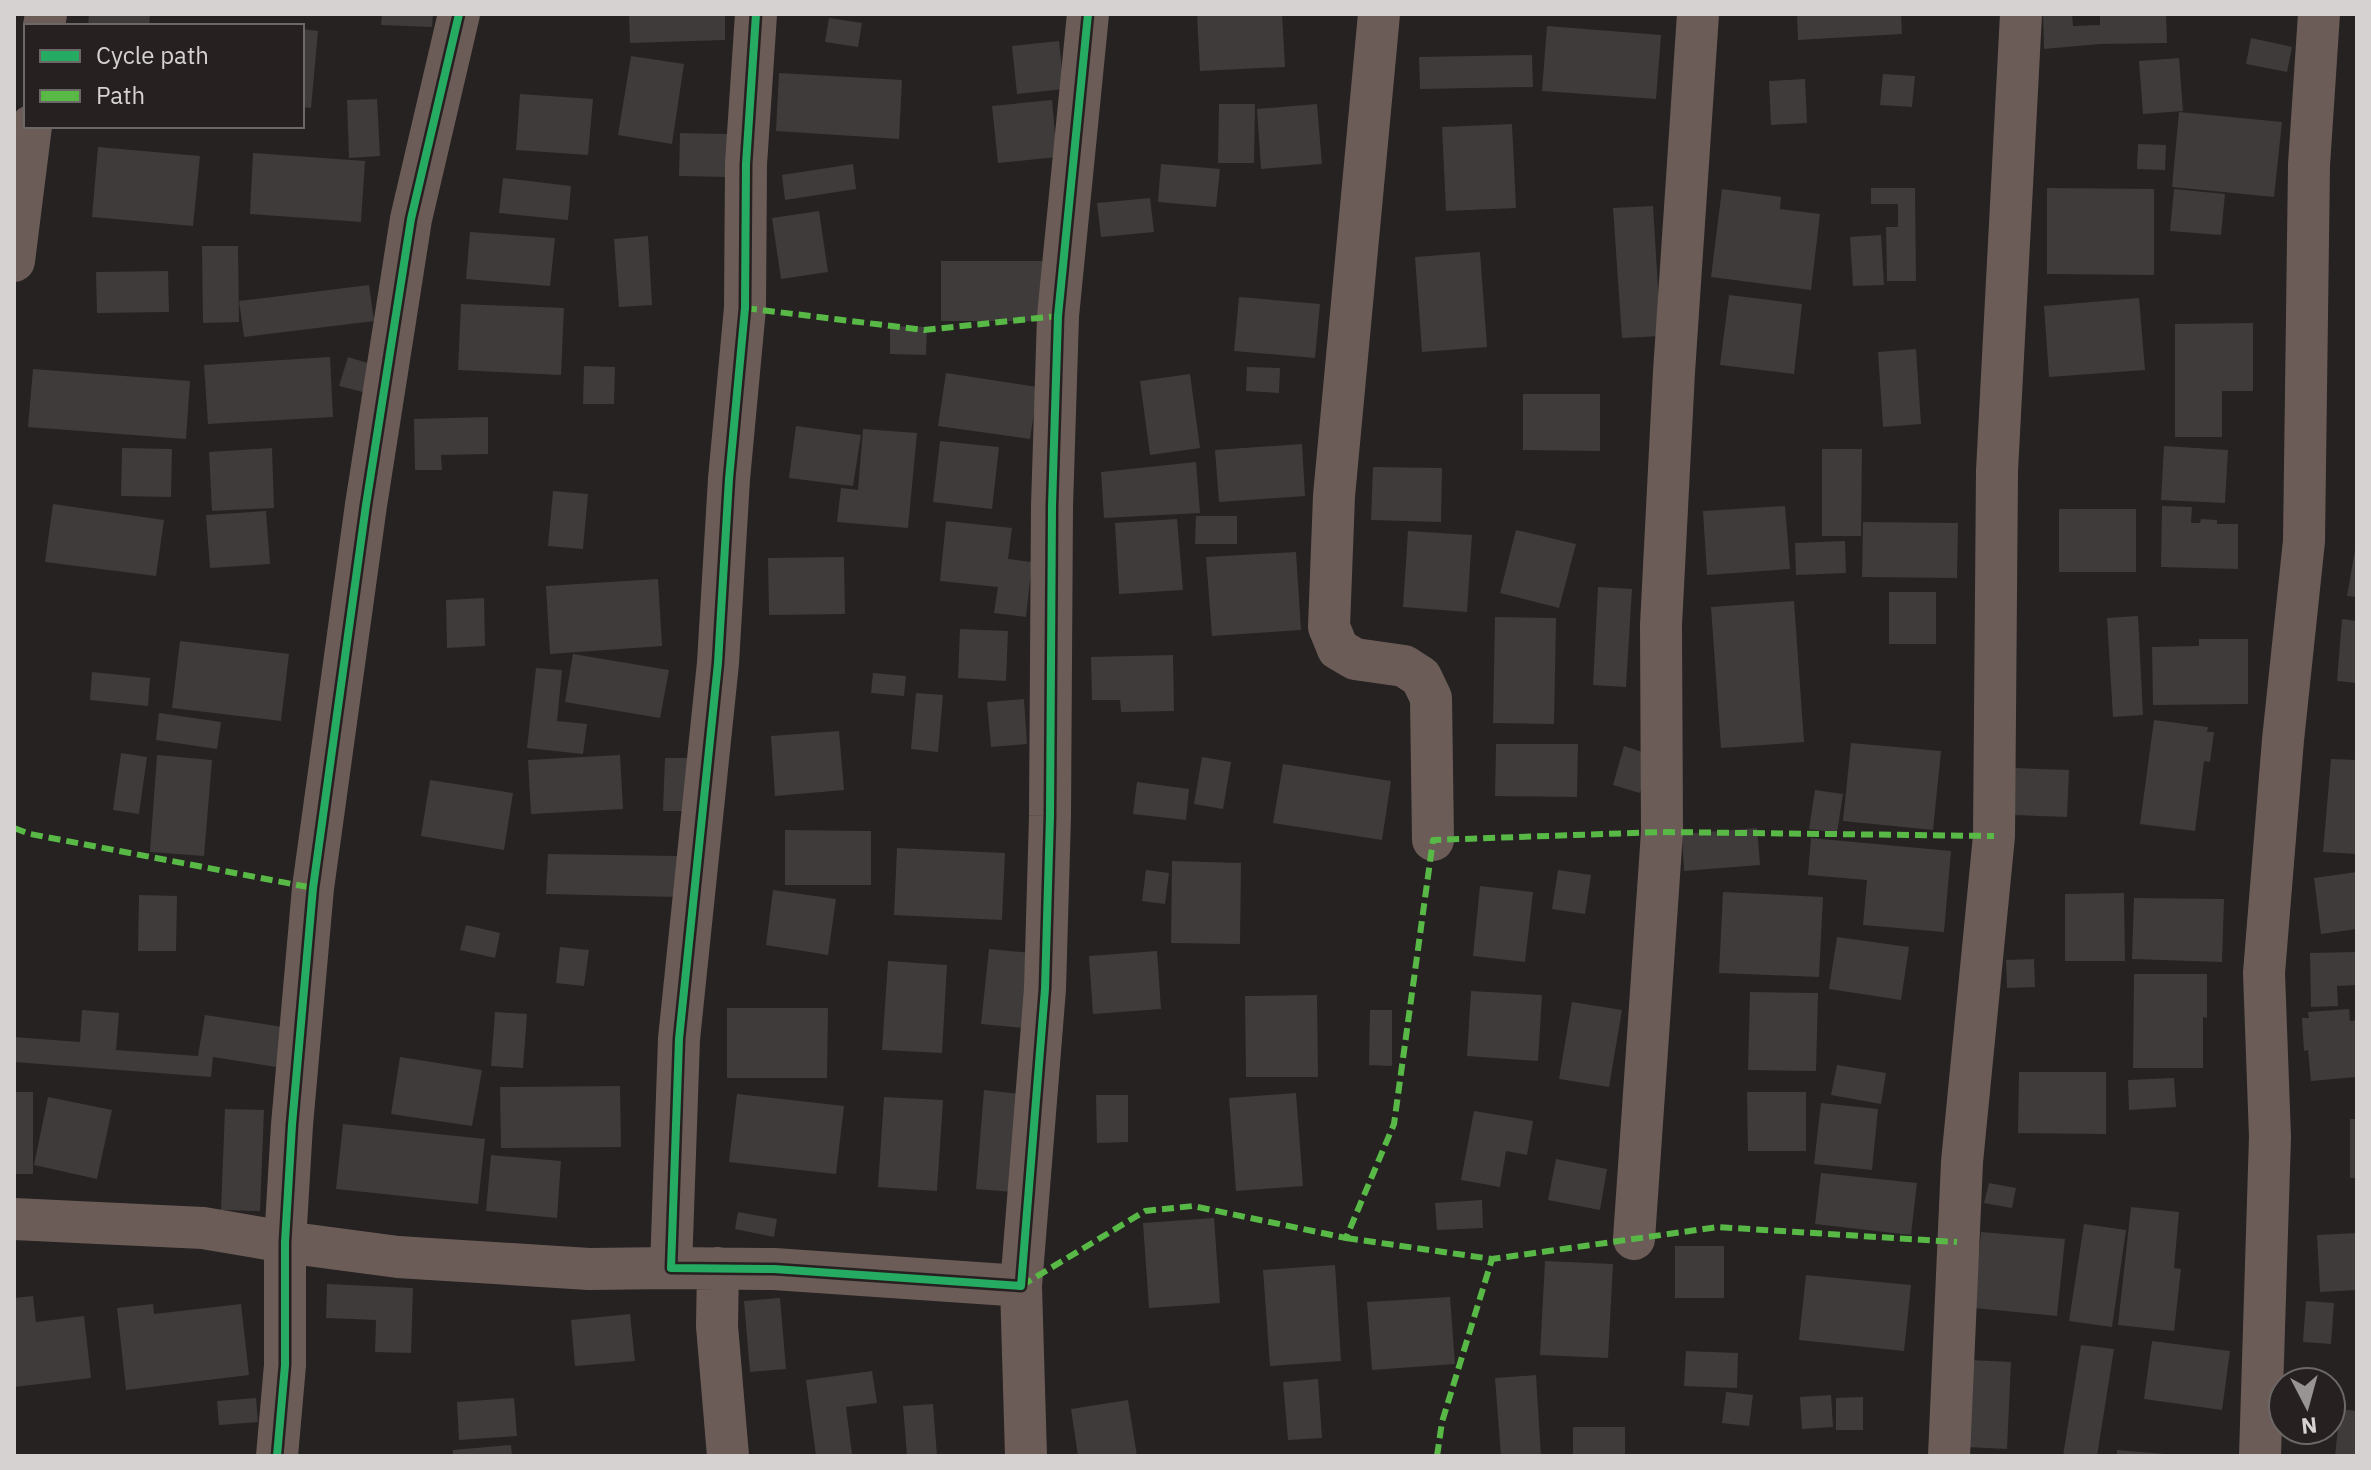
<svg xmlns="http://www.w3.org/2000/svg" width="2371" height="1470" font-family="'IBM Plex Sans',sans-serif">
<rect width="100%" height="100%" fill="#252221"/>
<path fill="#3e3b3a" d="M89 14H150L149 26H88Z
M382 14H433L432 27 381 25Z
M629 14H725V40L630 43Z
M1197 14H1282L1285 67 1200 71Z
M1797 14H1901L1902 34 1798 40Z
M2043 14H2072L2073 26 2100 25V14H2166L2167 43 2100 44 2044 49Z
M829 18 862 23 858 47 825 42Z
M1547 26 1661 35 1656 99 1542 91Z
M302 29 318 31 311 108 302 107Z
M2251 38 2292 47 2287 72 2246 64Z
M1059 41 1064 89 1017 94 1012 46Z
M1532 55 1533 87 1420 89 1419 57Z
M631 56 684 64 672 144 618 135Z
M2179 58 2183 111 2143 114 2139 61Z
M779 73 902 80 899 139 776 131Z
M1883 74 1915 76 1912 107 1880 105Z
M1805 79 1807 123 1771 125 1769 81Z
M520 94 593 99 588 155 516 150Z
M377 99 380 156 349 158 347 100Z
M1052 100 1057 157 998 163 992 106Z
M1219 104H1255L1254 163H1218Z
M1317 104 1322 164 1261 169 1257 109Z
M2179 112 2282 122 2274 197 2172 187Z
M1512 124 1516 208 1446 211 1442 127Z
M680 133 728 134 727 177 679 176Z
M2138 144 2166 145 2165 170 2137 169Z
M98 147 200 156 193 226 92 217Z
M253 153 365 161 361 222 250 214Z
M853 164 856 189 785 200 782 175Z
M1161 164 1220 169 1216 207 1158 202Z
M503 178 571 186 568 220 499 213Z
M1871 188H1915L1916 281H1887L1886 227H1898V204H1871Z
M2047 188 2154 189V275L2047 274Z
M1722 189 1781 197 1780 209 1820 214 1811 290 1711 277Z
M2174 189 2225 194 2221 235 2170 231Z
M1150 198 1154 232 1101 237 1097 203Z
M1653 206 1661 336 1622 338 1613 208Z
M819 211 828 272 781 279 772 218Z
M470 232 555 238 550 286 466 279Z
M1881 235 1884 285 1853 286 1850 237Z
M648 236 652 305 619 307 614 239Z
M202 246H238L239 322 203 323Z
M1480 252 1487 347 1422 352 1415 257Z
M941 261H1045V321H941Z
M168 271 169 312 97 313 96 272Z
M369 285 374 321 244 337 239 301Z
M1729 295 1802 304 1794 374 1720 365Z
M1239 297 1320 304 1315 358 1234 351Z
M2139 298 2145 370 2049 377 2044 306Z
M461 304 564 308 561 375 458 370Z
M2253 323V391H2222V437H2175V324Z
M890 326 927 327 926 355 890 354Z
M1916 349 1921 424 1883 427 1878 352Z
M330 357 333 417 208 424 204 365Z
M348 357 371 364 363 392 339 386Z
M584 366 615 367 614 404H583Z
M1247 367 1280 368 1279 393 1246 391Z
M33 369 190 381 186 439 28 427Z
M946 373 1038 387 1030 439 938 426Z
M1190 374 1200 448 1150 455 1140 381Z
M1523 394H1600V451L1523 450Z
M488 417V454L441 455 442 470H415L414 419Z
M796 426 861 435 853 486 789 478Z
M863 429 917 433 908 528 837 522 841 488 858 490Z
M940 441 999 447 992 509 933 502Z
M1302 444 1305 496 1219 502 1215 450Z
M2164 446 2228 450 2225 503 2161 500Z
M122 448 172 449 171 497 121 496Z
M272 448 274 508 212 511 209 452Z
M1822 449H1862L1861 536H1822Z
M1196 462 1200 513 1104 518 1101 472Z
M1373 467 1442 468 1441 522 1371 520Z
M553 491 588 494 583 549 548 546Z
M53 504 164 520 156 576 45 562Z
M1785 506 1790 569 1707 575 1703 511Z
M2162 506 2192 507 2191 523H2200L2201 519 2217 520V524H2238V569L2161 567Z
M2059 509H2136V572H2059Z
M266 511 270 564 210 568 206 515Z
M1196 516H1237V544H1195Z
M1177 519 1183 590 1119 594 1115 523Z
M946 521 1012 528 1008 559 1032 562 1026 617 994 613 998 587 940 581Z
M1863 522 1958 523 1957 578 1862 577Z
M1516 530 1576 544 1559 608 1500 593Z
M1408 531 1472 535 1467 612 1403 607Z
M1845 541 1846 573 1796 575 1795 543Z
M2355 550H2357V597L2347 596Z
M1296 552 1301 630 1212 636 1206 557Z
M844 557 845 614 769 615 768 558Z
M658 579 662 646 550 654 546 586Z
M1598 587 1632 589 1626 687 1593 685Z
M1889 592H1936V644H1889Z
M484 598 485 646 447 648 446 600Z
M1794 601 1804 742 1721 748 1711 607Z
M2138 616 2143 715 2113 717 2107 618Z
M1495 617 1556 618 1554 724 1493 723Z
M2342 619 2357 621V683L2337 681Z
M960 629 1008 631 1006 681 958 678Z
M2199 639H2248V704L2153 705 2152 647 2199 646Z
M180 641 289 654 281 721 172 708Z
M573 654 669 670 660 718 565 702Z
M1173 655 1174 711 1121 712 1120 700H1092L1091 657Z
M536 668 562 670 557 721 587 724 583 754 527 748Z
M92 672 150 678 148 706 90 700Z
M873 673 906 676 904 696 871 693Z
M916 693 943 695 938 752 911 749Z
M1024 699 1027 744 991 747 987 702Z
M159 713 221 722 217 749 156 740Z
M2154 720 2208 727 2207 732H2214L2210 762 2204 761 2195 831 2140 824Z
M839 731 844 790 775 796 771 736Z
M1851 743 1941 751 1933 830 1843 821Z
M1496 744H1578L1577 797 1495 796Z
M1624 746 1652 755 1640 793 1613 785Z
M121 753 147 757 139 814 113 810Z
M157 755 212 760 204 856 150 852Z
M620 755 623 809 531 814 528 760Z
M1202 757 1231 762 1223 809 1194 804Z
M665 758H688L687 811H663Z
M2331 759 2357 760V854L2323 852Z
M1283 764 1391 781 1382 840 1273 823Z
M2015 768 2069 770 2067 817 2013 815Z
M430 780 513 793 504 850 421 836Z
M1137 782 1189 789 1186 820 1133 814Z
M1815 790 1843 794 1837 833 1809 829Z
M1757 828 1760 865 1684 871 1682 834Z
M785 830 871 831V885H785Z
M1811 838 1951 851 1944 932 1863 925 1867 880 1808 875Z
M897 848 1005 853 1002 920 894 915Z
M548 854 678 856 677 897 546 894Z
M1172 861 1241 863 1240 944 1171 943Z
M1146 870 1169 873 1165 904 1142 901Z
M1558 870 1591 875 1585 914 1552 909Z
M2357 872V929L2321 934 2314 878Z
M1480 886 1533 892 1525 962 1473 956Z
M773 890 836 899 828 955 766 945Z
M1723 892 1823 897 1819 977 1719 973Z
M2124 893 2125 961H2065V894Z
M139 895 177 896 176 951H138Z
M2134 898 2224 899 2222 962 2132 959Z
M466 925 500 933 495 958 460 950Z
M1837 937 1909 947 1901 1000 1829 989Z
M560 947 589 950 584 986 556 983Z
M989 949 1031 953 1024 1028 981 1024Z
M1157 951 1161 1009 1093 1014 1089 956Z
M2357 952V985L2337 986 2338 1006 2311 1007 2310 953Z
M2034 959 2035 987 2007 988 2006 960Z
M888 961 947 965 942 1053 882 1050Z
M2134 974H2207V1018L2203 1017V1068H2133Z
M1471 991 1542 995 1538 1061 1467 1056Z
M1750 992 1818 993 1816 1071 1748 1070Z
M1317 995 1318 1077H1246L1245 996Z
M1572 1002 1622 1010 1609 1087 1559 1079Z
M727 1008H828L827 1078H727Z
M2349 1009 2350 1021 2357 1020V1077L2311 1081 2308 1050 2304 1051 2302 1018H2309L2308 1012Z
M82 1010 119 1013 116 1050 198 1056 205 1015 283 1027 276 1067 213 1057 211 1077 14 1062V1037L80 1042Z
M1370 1010H1392V1066L1369 1065Z
M495 1012 527 1014 523 1068 491 1066Z
M400 1057 482 1070 472 1126 391 1114Z
M1837 1065 1886 1073 1881 1104 1831 1095Z
M2019 1072H2106V1134L2018 1133Z
M2174 1078 2176 1107 2129 1110 2128 1080Z
M620 1086 621 1147 501 1148 500 1087Z
M984 1090 1021 1094 1013 1192 976 1189Z
M14 1092H33V1174H14Z
M1747 1092H1806V1151H1748Z
M1296 1093 1303 1186 1236 1191 1229 1098Z
M737 1094 844 1106 836 1174 729 1162Z
M1096 1095H1128V1142L1097 1143Z
M48 1097 112 1110 97 1179 34 1165Z
M884 1097 943 1100 937 1191 878 1187Z
M1821 1103 1878 1109 1872 1170 1814 1164Z
M225 1109 264 1110 260 1211 221 1210Z
M1474 1111 1533 1121 1527 1155 1506 1151 1500 1187 1461 1180Z
M2350 1119H2357V1178H2350Z
M343 1124 485 1139 478 1204 336 1189Z
M491 1155 561 1161 557 1218 486 1211Z
M1556 1159 1607 1169 1600 1210 1548 1200Z
M1821 1173 1917 1183 1911 1235 1815 1224Z
M1989 1183 2016 1188 2012 1208 1984 1203Z
M1482 1200 1483 1228 1437 1230 1435 1203Z
M2131 1207 2179 1212 2174 1268 2181 1269 2174 1331 2118 1325Z
M738 1212 777 1219 774 1237 735 1229Z
M1214 1218 1220 1303 1149 1308 1143 1223Z
M2084 1224 2126 1230 2112 1327 2069 1321Z
M1981 1232 2065 1239 2057 1316 1974 1308Z
M2357 1233V1290L2320 1292 2317 1235Z
M1675 1246H1724V1298H1675Z
M1545 1261 1613 1264 1608 1358 1540 1355Z
M1335 1265 1341 1361 1270 1366 1263 1270Z
M1806 1275 1911 1285 1904 1351 1799 1340Z
M327 1284 413 1288 411 1353 375 1352 376 1320 326 1318Z
M33 1296 36 1322 84 1316 91 1378 14 1387V1298Z
M1450 1297 1455 1364 1372 1370 1367 1302Z
M780 1298 786 1369 750 1372 744 1301Z
M2306 1301 2334 1303 2331 1344 2303 1342Z
M153 1304 154 1314 241 1304 249 1375 126 1390 117 1308Z
M630 1314 635 1361 575 1366 571 1320Z
M2152 1341 2230 1351 2222 1410 2144 1399Z
M2081 1345 2114 1349 2097 1456H2063Z
M1686 1351 1738 1353 1737 1388 1684 1386Z
M1970 1360 2011 1362 2007 1449 1966 1447Z
M872 1371 877 1403 846 1407 852 1454 816 1456 806 1380Z
M1536 1375 1541 1456H1501L1495 1378Z
M1318 1379 1322 1438 1288 1440 1283 1382Z
M1726 1392 1753 1395 1749 1426 1722 1423Z
M1831 1395 1833 1427 1802 1429 1800 1397Z
M1863 1397V1430H1836V1398Z
M256 1398 258 1422 219 1425 217 1401Z
M514 1398 517 1436 459 1440 457 1402Z
M1128 1400 1137 1456H1078L1071 1409Z
M933 1404 937 1456H907L903 1406Z
M2340 1409 2357 1411V1456H2335Z
M1573 1427H1625V1456H1573Z
M511 1445 512 1456H453V1450Z
M2117 1450 2165 1454V1456H2117Z"/>
<g fill="none" stroke-linecap="round" stroke-linejoin="round">
<path stroke="#6c5c58" stroke-width="42" d="M756 14 746 164 745 308 729 479 718 663 679 1039 671 1268 774 1269 1021 1286 1045 989 1050 816 1052 506 1058 316 1088 14
M1379 14 1334 496 1329 627 1338 649 1355 659 1404 666 1421 677 1431 698 1433 840
M44 26 46 14
M14 261 31 126
M14 1219 203 1228 285 1242 398 1257 589 1269 671 1268
M1634 1239 1662 832 1661 625 1674 372 1698 14
M718 1268 717 1326 728 1456
M1021 1286 1026 1456
M277 1456 285 1365V1242L292 1125 313 888 366 505 411 219 459 14
M1949 1456 1962 1162 1994 836 1997 471 2021 14
M2260 1456 2270 1137 2264 973 2283 740 2304 541 2309 165 2319 14"/>
<path stroke="#58b947" stroke-width="6" stroke-dasharray="12 6" stroke-linecap="butt" d="M745 308 924 330 1058 316
M14 828 30 834 313 888
M1346 1238 1492 1259 1718 1227 1957 1242
M1021 1286 1145 1211 1193 1206 1346 1238 1394 1124 1433 840 1662 832 1994 836
M1437 1456 1442 1422 1492 1259"/>
<defs>
<path id="cycleway" d="M756 14 746 164 745 308 729 479 718 663 679 1039 671 1268 774 1269 1021 1286 1045 989 1050 816 1052 506 1058 316 1088 14
M277 1456 285 1365V1242L292 1125 313 888 366 505 411 219 459 14"/>
</defs>
<use href="#cycleway" stroke="#262120" stroke-width="13"/>
<use href="#cycleway" stroke="#26ab63" stroke-width="8"/>
</g>
<rect width="2371" height="1470" fill="none" stroke="#d6d2d2" stroke-width="32"/>
<rect x="24" y="24" width="280" height="104" fill="#262120" stroke="#6c6867" stroke-width="2"/>
<rect x="40" y="50" width="40" height="12" fill="#26ab63" stroke="#6c6867" stroke-width="2"/>
<text x="96" y="64" font-size="24" fill="#d6d2d2">Cycle path</text>
<rect x="40" y="90" width="40" height="12" fill="#58b947" stroke="#6c6867" stroke-width="2"/>
<text x="96" y="104" font-size="24" fill="#d6d2d2">Path</text>
<g transform="translate(2307 1406) rotate(174)"><circle r="38" fill="#262120" stroke="#6c6867" stroke-width="2"/>
<path d="M0-6L14 30L0 20L-14 30Z" fill="#989494"/>
<text y="-12" font-size="22" font-weight="bold" text-anchor="middle" fill="#d6d2d2">N</text>
</g>
</svg>
